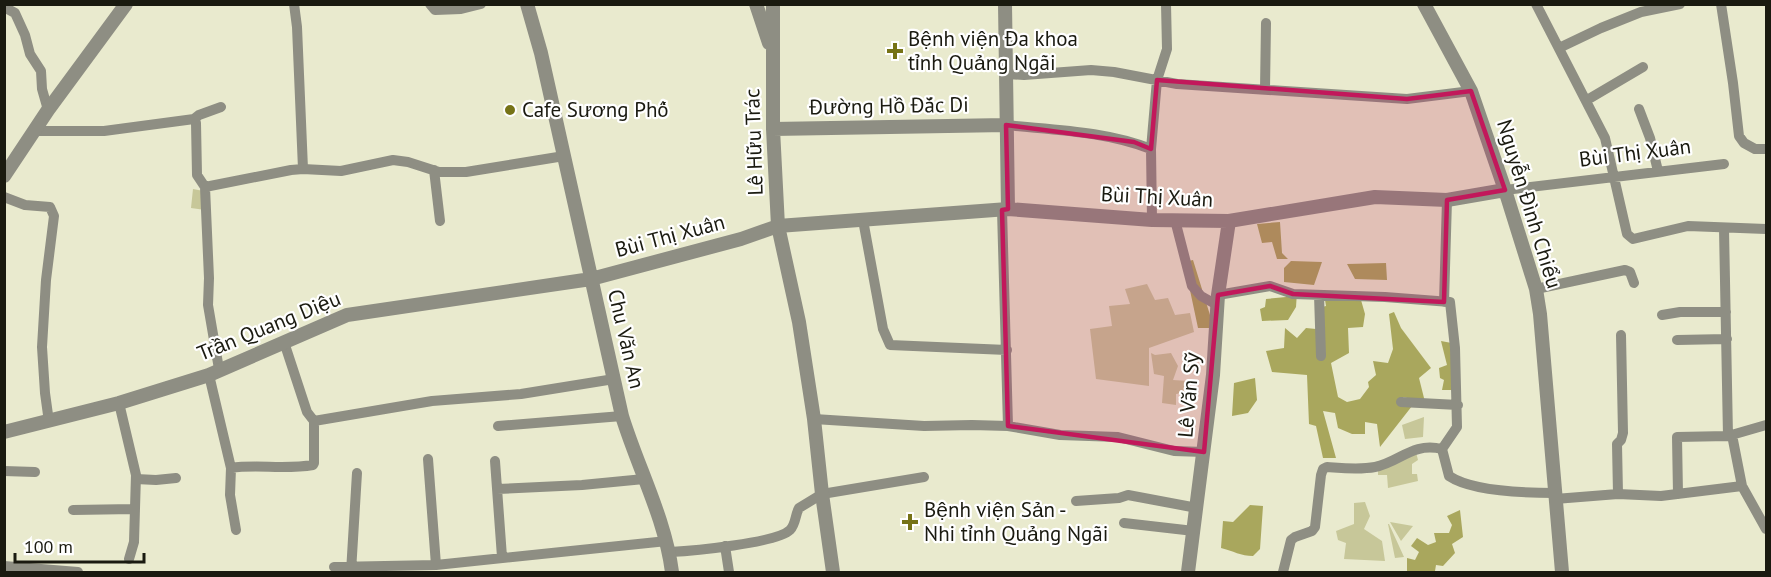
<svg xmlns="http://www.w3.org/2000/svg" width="1771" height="577" font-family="'PT Sans',sans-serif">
<rect width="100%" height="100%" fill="#e9eace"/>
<path fill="#c7c799" d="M193 189 209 192 205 210 191 208Z
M1147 284 1155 300 1168 298 1175 315 1190 313 1194 332 1149 348V386L1096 379 1090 329 1112 326 1109 306 1130 304 1125 289Z
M1151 353 1155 355 1171 353 1178 366 1173 380 1188 381 1190 392 1176 394V405L1162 403 1164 376 1154 374Z
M1424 417 1423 437 1405 439 1402 425Z
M1415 448 1418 460 1412 464V474H1417L1418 481 1388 488 1387 475H1378V466Z
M1365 502 1370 516 1364 529 1382 541 1385 561 1344 559 1346 543 1338 540 1336 531 1354 524V503Z
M1390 522 1413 526 1401 541Z
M1388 524H1389L1404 557 1395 558Z"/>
<path fill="#a9a75d" d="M1280 222 1282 253 1288 259H1277L1272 242 1262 243 1257 224Z
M1193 260 1214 328H1198L1184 262Z
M1291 261 1322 262 1314 285 1284 282V268Z
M1386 263 1387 280 1355 279 1347 264Z
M1286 290 1297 292 1296 307 1288 320 1262 321 1260 309 1265 307 1266 299 1286 297Z
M1359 293 1365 314 1363 327 1348 328 1349 353 1331 363 1338 397 1347 402 1360 399 1369 387 1368 382 1376 375 1373 361 1388 363 1393 349 1389 314 1394 312 1401 328 1431 368 1419 378 1425 402 1403 397 1402 403 1412 406 1380 447 1377 424 1365 422V434H1352L1338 428 1335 413 1323 411 1336 458H1323L1316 426 1309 424 1307 375 1272 372 1266 351 1284 348 1285 328 1297 338 1306 328 1316 329 1318 308 1326 306 1324 294Z
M1441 341 1457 344 1458 390H1442L1444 380 1440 378 1439 368 1447 365Z
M1255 378 1257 400 1248 413 1232 416 1234 383Z
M1250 505 1263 506 1260 549 1253 556C1241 556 1233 551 1221 548L1223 521 1233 522Z
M1460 510 1463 537 1452 544 1455 553 1443 566 1436 565 1435 571 1407 572V558L1415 560 1419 552 1411 546 1417 538 1428 545 1436 542 1434 533H1449L1452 525 1447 516Z"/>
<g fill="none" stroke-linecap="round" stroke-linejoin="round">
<path stroke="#8e8e83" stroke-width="10" d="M294 4 297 27 303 169
M430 4 435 10 461 9 481 4
M1536 4 1605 138 1627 234 1633 239 1688 226 1766 229
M1721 4 1733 83 1739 136 1744 143 1755 149H1766
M4 7 15 13 25 35 30 54 41 71 42 89 48 110
M1559 48 1601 28 1641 12 1680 4
M1007 74 1024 75 1091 70 1114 72 1177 84 1407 99 1471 91
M1265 89 1266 23
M1587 100 1643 67
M1639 109 1650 138 1658 171
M194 119 199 115 221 107
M1006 125C1054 130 1106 131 1151 149
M35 131H104L194 119 196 123 197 175 205 187 291 170 303 169 341 171 393 160 408 162 439 172H466L564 156
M434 170 440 221
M205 187 209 278 208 305 219 369
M1505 190 1724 164
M4 197 25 205 50 207 54 216 46 280 42 347 45 393 49 422
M1002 210 1008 426
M863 220 883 329 890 345 1007 350
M1152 220 1151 149 1157 80 1167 49 1166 4
M1175 220 1192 286 1201 296 1217 305
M1724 229 1728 436
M1536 289 1625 270 1630 272 1634 283
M1218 295 1270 286 1293 294 1385 297 1450 302 1455 348 1457 427 1442 449
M1319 295 1321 356
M1444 302 1447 200
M1662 315 1680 312H1726
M1677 340 1727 339
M284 342 307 412 314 421 432 401 521 394 614 379
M209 375 231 468 230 495 236 530
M1401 402 1458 405
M119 403 136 475 134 542 129 559
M814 419 924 426 972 425 1008 426 1060 435 1118 437 1174 451 1204 452
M498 426 622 416
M1732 435 1742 486
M428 459 436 565
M495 461 502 557
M231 468C257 464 284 470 313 465L314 463V421
M4 471 35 472
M136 479 156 480 176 478
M497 489 582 485 644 479
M1618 494 1617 444 1621 440 1623 433 1621 335
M1678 494 1677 437 1728 436 1766 425
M1555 499 1618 494 1661 496 1742 486 1766 529
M1076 501 1119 498 1128 495 1197 508
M73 510 134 509
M1124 523 1194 531
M725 546 729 572
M670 552C692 551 777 543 790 530 796 524 795 515 799 508L822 494 924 477
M4 566 78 572
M334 567 436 565 667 541
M351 572 357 473
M1283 572 1291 540 1295 537 1312 531 1315 527 1321 475 1323 469 1327 467C1342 468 1359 470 1375 467 1400 462 1412 442 1442 449L1449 476C1473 492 1526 493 1555 493"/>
<path stroke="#8e8e83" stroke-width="14" d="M527 4 541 53 622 416C638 468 665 518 672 572
M756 4 769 43
M773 4V129L778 226 799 322 814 419 822 494 833 572
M1005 4 1008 209
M1424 4 1471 91 1505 190 1536 289 1540 314 1562 572
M773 129 1006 125
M4 176 48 110 126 4
M4 432 119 403 209 375 347 315 591 279 741 239 778 226 1008 209 1152 220 1229 221 1375 197 1447 200 1505 190
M1188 572 1213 375 1218 295 1229 221"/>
</g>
<path fill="#c2185b" fill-opacity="0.2" stroke="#c2185b" stroke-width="4.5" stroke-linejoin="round" d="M1157 80 1407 99 1471 91 1505 190 1447 200 1444 302 1293 294 1270 286 1218 295 1204 452 1008 426 1002 210 1008 209 1006 125 1134 142 1151 149Z"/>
<g fill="#767316" stroke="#fff" stroke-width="2">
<path d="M892 42h6v6h6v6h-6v6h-6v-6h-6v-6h6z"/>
<circle cx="510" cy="110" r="6"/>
<path d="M907 513h6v6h6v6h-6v6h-6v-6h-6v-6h6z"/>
</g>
<g text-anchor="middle" stroke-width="4.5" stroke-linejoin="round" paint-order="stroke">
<g font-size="21" fill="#1a1a10" stroke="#fff" text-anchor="start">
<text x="908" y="46">Bệnh viện Đa khoa<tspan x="908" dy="24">tỉnh Quảng Ngãi</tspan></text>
<text x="522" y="117">Cafe Sương Phố</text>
<text x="924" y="517">Bệnh viện Sản -<tspan x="924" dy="24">Nhi tỉnh Quảng Ngãi</tspan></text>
</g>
<g font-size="21" fill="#1a1a10" stroke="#fff">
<text transform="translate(889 106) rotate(-1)" y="7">Đường Hồ Đắc Di</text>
<text transform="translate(754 142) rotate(-92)" y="7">Lê Hữu Trác</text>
<text transform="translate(1635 153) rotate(-7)" y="7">Bùi Thị Xuân</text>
<text transform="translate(1157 197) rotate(3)" y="7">Bùi Thị Xuân</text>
<text transform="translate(1529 204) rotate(73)" y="7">Nguyễn Đình Chiểu</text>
<text transform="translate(670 236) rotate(-15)" y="7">Bùi Thị Xuân</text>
<text transform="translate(269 326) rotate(-22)" y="7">Trần Quang Diệu</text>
<text transform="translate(626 339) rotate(77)" y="7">Chu Văn An</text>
<text transform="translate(1189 395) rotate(-85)" y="7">Lê Văn Sỹ</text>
</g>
</g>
<rect width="1771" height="577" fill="none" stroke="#1a1a10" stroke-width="12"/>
<path d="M15 553v9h129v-9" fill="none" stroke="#1a1a10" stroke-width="3"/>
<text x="24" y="553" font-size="18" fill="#1a1a10" stroke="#ffffff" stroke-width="4.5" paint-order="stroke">100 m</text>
</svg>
